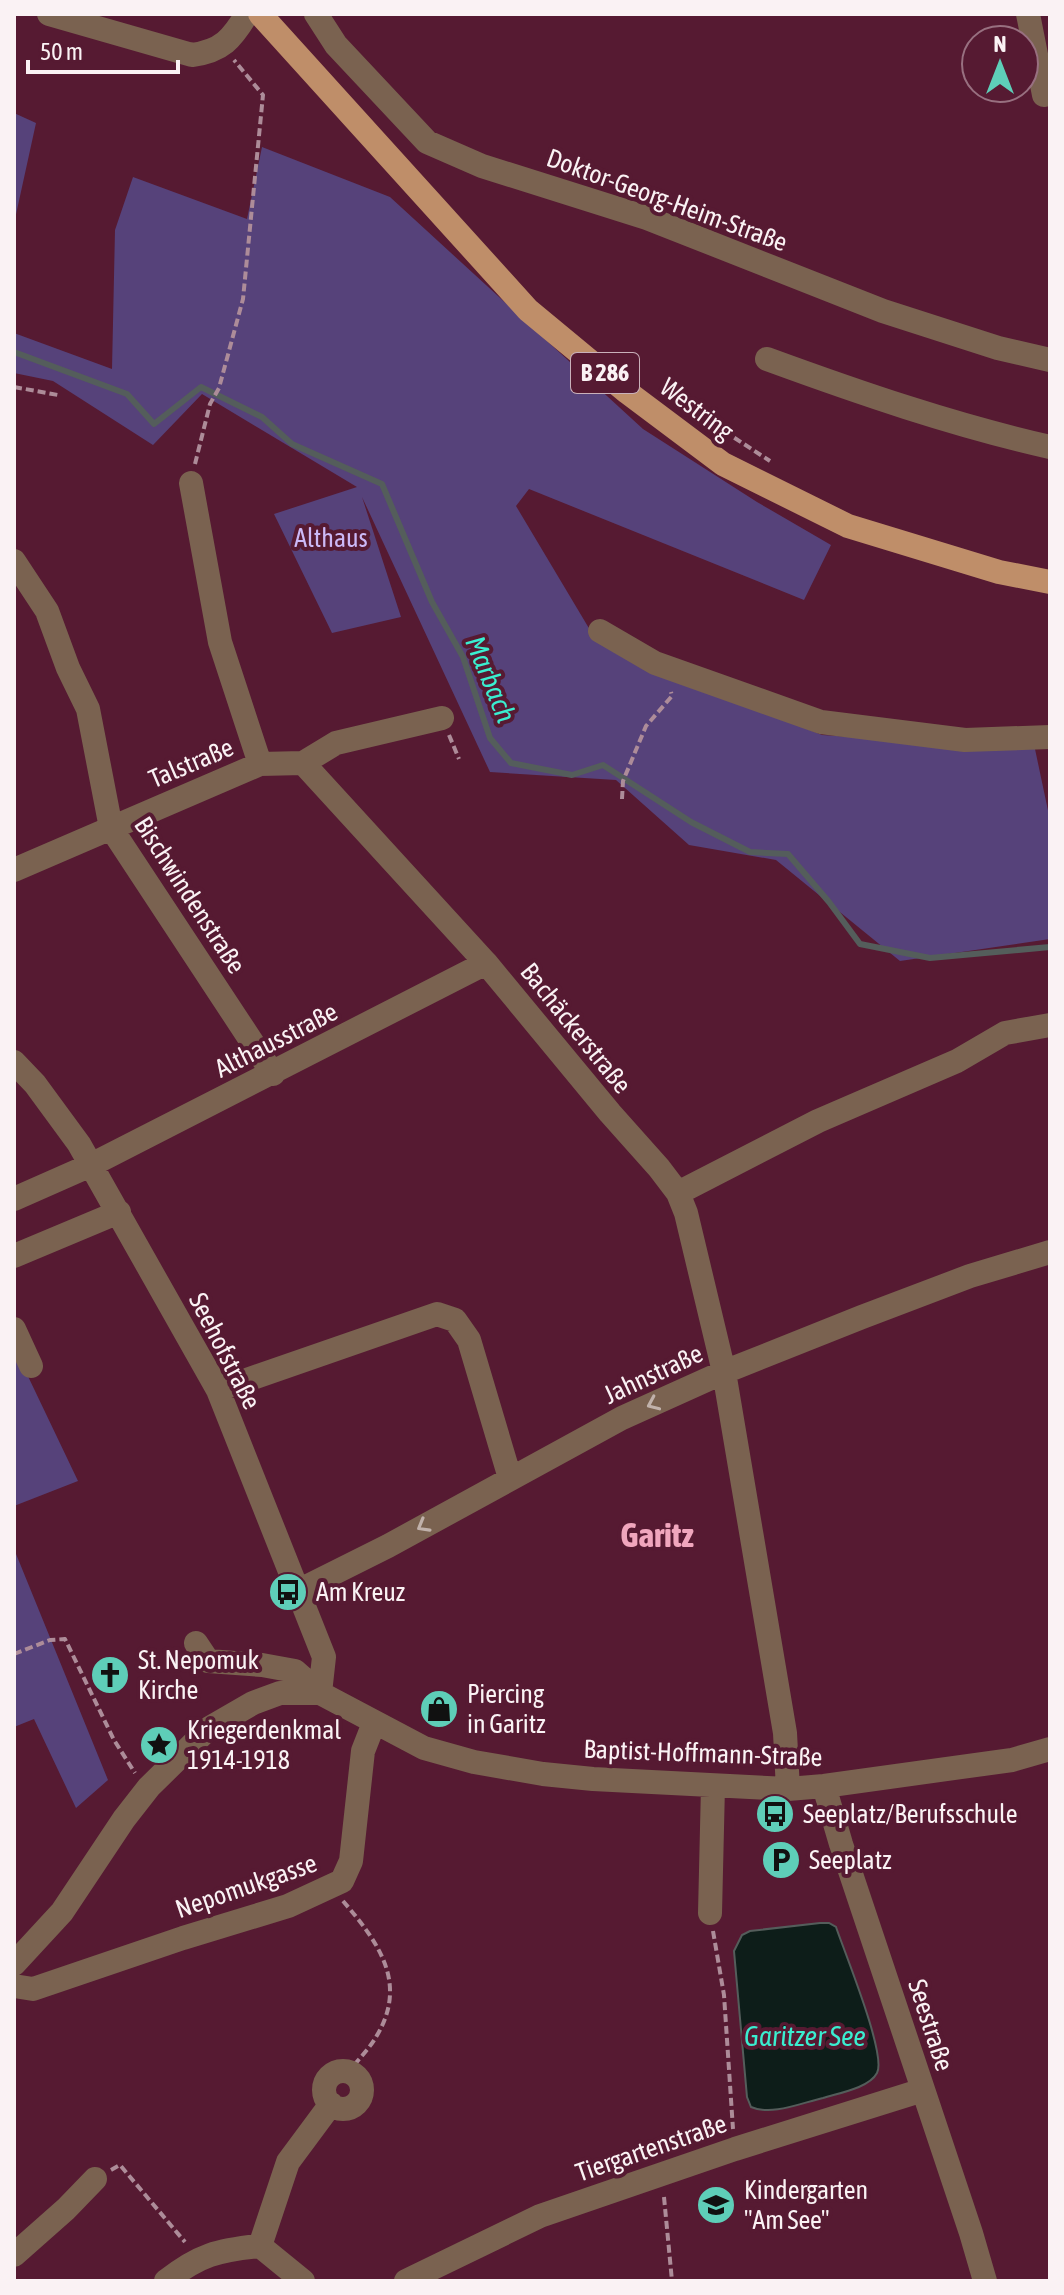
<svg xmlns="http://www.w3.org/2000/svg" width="1064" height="2295" font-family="'Asap Condensed',sans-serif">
<rect width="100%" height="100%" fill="#561a32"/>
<path fill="#56427a" d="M14 113 36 123 15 219 14 238Z
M262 147 390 197 643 429 757 502 831 545 804 600 529 489 516 506 596 640 653 666 822 735 1035 749 1050 820V939L900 961 776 860 689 845 616 780 490 772 362 497 401 617 332 633 274 514 357 487 202 394 153 445 53 381 14 373V333L112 369 115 230 133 177 247 219Z
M14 1347 78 1481 14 1506Z
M14 1549 108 1780 76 1808 34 1719 14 1727Z"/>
<path fill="#0d1d19" stroke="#545d5b" stroke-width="2" d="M820 1923H829L836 1927C844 1951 887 2055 877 2073 869 2088 839 2093 823 2098 801 2103 772 2116 751 2107L747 2097 734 1951 742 1935 750 1931Z"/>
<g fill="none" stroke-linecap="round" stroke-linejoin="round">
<path stroke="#545d5b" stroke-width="6" d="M14 352 127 394 154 424 201 387 262 417 292 444 382 484 432 602 463 657 490 738 511 763 572 775 603 765 691 822 750 852 788 854 829 902 860 944 930 958 1050 947"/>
<path stroke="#ad8c99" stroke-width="4" stroke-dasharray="8 4" stroke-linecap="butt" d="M14 387 58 395
M684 405 770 461
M195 464 210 404 219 388 243 299 263 95 234 60
M449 735 459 759
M622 799 623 781 646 726 672 696 671 692
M14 1654 50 1640 65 1639 114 1740 135 1773
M343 1901C378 1942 409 1983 376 2037 369 2049 358 2060 349 2071
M713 1931 724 1995 733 2129
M111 2170 120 2165 185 2242
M664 2197 672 2281"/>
<path stroke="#7a6250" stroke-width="24" d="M49 14 192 55C222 51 232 39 247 14
M316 14 336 45 427 142 482 166 647 218 883 311 998 348 1050 360
M1028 14 1044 95
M767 359C860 393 953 425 1050 447
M191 483 220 642 260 764
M14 561 47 611 68 668 88 709 111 828 273 1074
M600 631 655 663 821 722 965 740 1050 737
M303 763 486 963 610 1113 659 1168 678 1193 686 1213 724 1372 785 1733 788 1789
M14 870 260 764 303 763 336 743 442 718
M14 1062 35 1084 79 1144 218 1390 324 1657 320 1693
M678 1193 818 1121 957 1061 1005 1033 1050 1025
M14 1199 91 1165 486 963
M14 1256 119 1212
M14 1329 31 1366
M218 1390 437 1314 455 1320 469 1340 510 1478
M298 1591 388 1546 622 1418 724 1372 862 1317 970 1276 1050 1252
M196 1643 208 1661 262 1665 295 1671 320 1693 424 1748 474 1762 543 1774 593 1779 788 1789 824 1786 1012 1760 1050 1749
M824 1786 841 1844 971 2233 985 2281
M710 1913 713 1786
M14 1964 62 1912 124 1819 149 1787 208 1729 253 1703 280 1693H320
M14 1986 33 1989 183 1938 288 1906 342 1881 351 1861 363 1751 374 1723
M324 2090a19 19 0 1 1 38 0a19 19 0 1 1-38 0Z
M260 2246 288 2162 331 2104
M14 2255 66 2209 95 2179
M166 2281C199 2255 218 2250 260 2246L303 2281
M406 2281 540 2216 735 2149 923 2090"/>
<path stroke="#bf8e69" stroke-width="24" d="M260 14 528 310 627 392 723 464 848 526 999 572 1050 582"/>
</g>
<defs><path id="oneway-chevron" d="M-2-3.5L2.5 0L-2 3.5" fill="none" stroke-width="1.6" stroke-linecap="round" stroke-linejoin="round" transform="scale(2)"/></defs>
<g stroke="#c0b1aa">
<use href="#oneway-chevron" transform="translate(653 1404) rotate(156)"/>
<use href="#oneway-chevron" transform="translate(423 1526) rotate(150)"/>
</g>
<defs>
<symbol id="bus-disc" viewBox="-11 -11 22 22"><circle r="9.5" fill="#5eceb8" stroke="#561a32"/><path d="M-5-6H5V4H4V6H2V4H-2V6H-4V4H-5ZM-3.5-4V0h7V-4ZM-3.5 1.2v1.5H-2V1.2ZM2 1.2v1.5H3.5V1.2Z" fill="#111"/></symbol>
<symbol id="church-disc" viewBox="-11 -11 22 22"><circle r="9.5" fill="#5eceb8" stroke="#561a32"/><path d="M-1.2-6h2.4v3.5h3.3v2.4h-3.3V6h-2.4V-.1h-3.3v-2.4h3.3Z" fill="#111"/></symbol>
<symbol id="shop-disc" viewBox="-11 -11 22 22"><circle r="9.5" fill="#5eceb8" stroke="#561a32"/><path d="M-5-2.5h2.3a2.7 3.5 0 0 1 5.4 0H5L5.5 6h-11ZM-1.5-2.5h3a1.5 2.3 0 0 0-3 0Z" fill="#111"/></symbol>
<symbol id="sight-disc" viewBox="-11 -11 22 22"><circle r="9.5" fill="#5eceb8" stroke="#561a32"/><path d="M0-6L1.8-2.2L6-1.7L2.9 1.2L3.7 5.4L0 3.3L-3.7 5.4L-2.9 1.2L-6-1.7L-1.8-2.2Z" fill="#111"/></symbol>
<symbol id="parking-disc" viewBox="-11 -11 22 22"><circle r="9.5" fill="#5eceb8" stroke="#561a32"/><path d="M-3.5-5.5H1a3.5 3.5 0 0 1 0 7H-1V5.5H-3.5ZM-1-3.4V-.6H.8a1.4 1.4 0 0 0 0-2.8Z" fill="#111"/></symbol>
<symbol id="school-disc" viewBox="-11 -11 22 22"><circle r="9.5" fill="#5eceb8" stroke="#561a32"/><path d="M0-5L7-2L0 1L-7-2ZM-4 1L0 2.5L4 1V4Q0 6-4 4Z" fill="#111"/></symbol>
</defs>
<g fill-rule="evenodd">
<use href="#bus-disc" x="266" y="1570" width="44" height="44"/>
<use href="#church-disc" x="88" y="1653" width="44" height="44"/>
<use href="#shop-disc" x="417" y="1687" width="44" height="44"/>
<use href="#sight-disc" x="137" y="1723" width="44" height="44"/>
<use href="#bus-disc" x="753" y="1792" width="44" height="44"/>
<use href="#parking-disc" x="759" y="1838" width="44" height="44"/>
<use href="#school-disc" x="694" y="2183" width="44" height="44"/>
</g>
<g text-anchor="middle" stroke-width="8" stroke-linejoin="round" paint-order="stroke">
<rect fill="#561a32" stroke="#c9b1ba" stroke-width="2" x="571" y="353" width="68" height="40" rx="6"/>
<g font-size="24" font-weight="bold" fill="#faf2f4">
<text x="605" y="381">B 286</text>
</g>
<g font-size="26" fill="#faf2f4" stroke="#561a32">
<text transform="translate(667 200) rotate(20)" y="9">Doktor-Georg-Heim-Straße</text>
<text transform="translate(697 409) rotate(37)" y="9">Westring</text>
<text transform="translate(191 763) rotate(-23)" y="9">Talstraße</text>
<text transform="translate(190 895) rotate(57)" y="9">Bischwindenstraße</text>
<text transform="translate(576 1028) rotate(51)" y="9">Bachäckerstraße</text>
<text transform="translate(276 1040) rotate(-27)" y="9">Althausstraße</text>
<text transform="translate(225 1351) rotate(63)" y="9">Seehofstraße</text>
<text transform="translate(653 1374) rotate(-25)" y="9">Jahnstraße</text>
<text transform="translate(703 1753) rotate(2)" y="9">Baptist-Hoffmann-Straße</text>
<text transform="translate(246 1886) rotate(-19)" y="9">Nepomukgasse</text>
<text transform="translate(931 2025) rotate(72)" y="9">Seestraße</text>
<text transform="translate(651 2148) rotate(-19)" y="9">Tiergartenstraße</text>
</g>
<g font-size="26" fill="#ccb9f7" stroke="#561a32">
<text x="331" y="547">Althaus</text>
</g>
<g font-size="26" fill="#faf2f4" stroke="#561a32" text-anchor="start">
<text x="316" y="1601">Am Kreuz</text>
<text x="138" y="1669">St. Nepomuk<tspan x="138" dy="30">Kirche</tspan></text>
<text x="467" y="1703">Piercing<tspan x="467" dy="30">in Garitz</tspan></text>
<text x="187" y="1739">Kriegerdenkmal<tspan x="187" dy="30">1914-1918</tspan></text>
<text x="803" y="1823">Seeplatz/Berufsschule</text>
<text x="809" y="1869">Seeplatz</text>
<text x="744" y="2199">Kindergarten<tspan x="744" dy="30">"Am See"</tspan></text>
</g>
<g font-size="28" font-style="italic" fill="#3aeed0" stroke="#561a32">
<text transform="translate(491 679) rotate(68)" y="10">Marbach</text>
<text x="805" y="2046">Garitzer See</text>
</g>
<g font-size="34" font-weight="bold" fill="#f0a6bd" stroke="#561a32">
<text x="657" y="1547">Garitz</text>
</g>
</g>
<rect width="1064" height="2295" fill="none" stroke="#faf2f4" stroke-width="32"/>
<g transform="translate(1000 64)"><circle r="38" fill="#561a32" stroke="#987080" stroke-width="2"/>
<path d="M0-6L14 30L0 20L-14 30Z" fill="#5eceb8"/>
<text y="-12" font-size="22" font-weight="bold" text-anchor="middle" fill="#faf2f4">N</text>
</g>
<path d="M28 60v12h150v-12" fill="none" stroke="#faf2f4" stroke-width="4"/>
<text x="40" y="60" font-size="24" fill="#faf2f4" stroke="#561a32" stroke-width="6" paint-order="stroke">50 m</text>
</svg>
